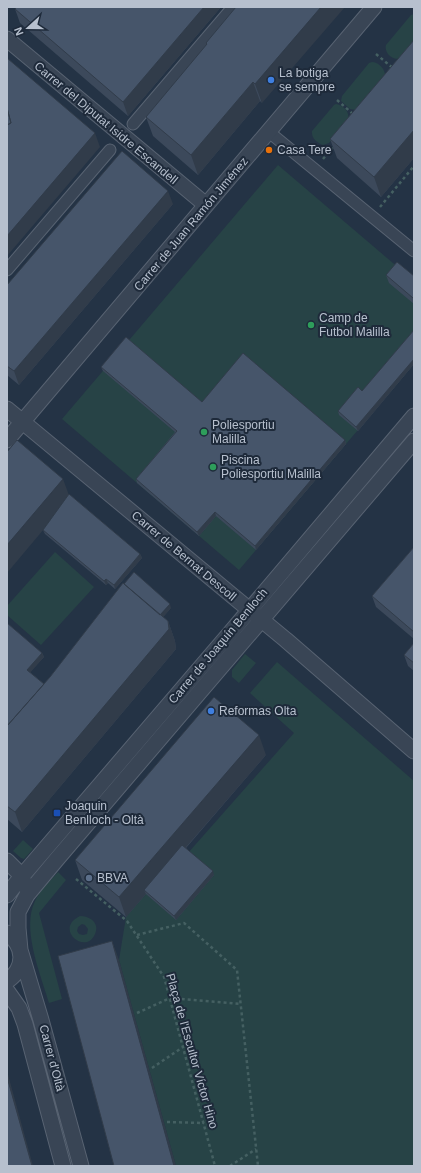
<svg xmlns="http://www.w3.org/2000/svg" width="421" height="1173" font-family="Arial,sans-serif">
<rect width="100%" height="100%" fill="#243345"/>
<path fill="#274346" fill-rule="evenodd" d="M414 14V43L400 59C392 60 384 53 386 45L411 15Z
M372 62C378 62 384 68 385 74L356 110 350 109 341 101 342 96 369 63Z
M336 104C343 105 350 112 348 119L329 143 323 145C317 143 311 138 312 131L334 105Z
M278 165 414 281V364L239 570 62 419Z
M55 552 94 587 41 645 7 615V606Z
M245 654 256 663 239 683 232 677V670Z
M277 662 414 781V1166H176L119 960 126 917 145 894 188 853 294 733 250 693Z
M23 840 33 849 24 859 21 858 13 851Z
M58 872 66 880 39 913 62 999 49 1003C41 975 21 929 35 901 40 890 50 881 58 872Z
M80 916C90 916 100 923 95 934 86 956 53 929 80 916ZM82 924 85 925 88 929 87 934 83 935 79 934 77 931 78 927Z"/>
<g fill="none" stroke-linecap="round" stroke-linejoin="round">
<defs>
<path id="pedestrian" d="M133 124 233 7
M269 132 414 251
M7 270 110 150"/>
<path id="minor" d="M7 39 206 205
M7 409 286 640 414 751
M7 440 374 7
M7 861 22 876 25 886
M7 895 22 876 231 632 414 416
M7 933C25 946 26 968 7 981
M7 991 19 1008 25 1024 63 1166
M81 1166 41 1020 20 950 18 928V912L27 895 57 859 414 441"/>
</defs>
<use href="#pedestrian" stroke="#586372" stroke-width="13"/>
<use href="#minor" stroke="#586372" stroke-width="17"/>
<path stroke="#456062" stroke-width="2.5" stroke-dasharray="3 3" stroke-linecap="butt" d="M376 54 394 69
M337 100 353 114
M323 159 334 146
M380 207 414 166
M76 879 127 921 164 977 215 1166
M137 935 184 923 237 970 258 1166
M137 1013 170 998 241 1004
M152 1068 183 1047
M167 1122 204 1123
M230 1166 256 1149"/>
<use href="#pedestrian" stroke="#394555" stroke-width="11"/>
<use href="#minor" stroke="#394555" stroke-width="15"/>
</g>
<path fill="#3c495b" d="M221 7 128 116 20 23 15 9Z
M236 7 262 103 260 101 198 175 153 136 146 117 207 45 206 43Z
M414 40V158L381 197 337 158 330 139Z
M173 204 19 385 7 375V285Z
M386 275 414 276V304L389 283Z
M414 330V364L358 431 339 415 338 411 362 391Z
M101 367 202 402 345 440 346 444 256 550 216 516 199 536 137 483 136 479 175 432 103 371Z
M69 494 140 554 142 558 115 589 108 583 106 585 45 534 43 530Z
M414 547V639L376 607 372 596Z
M171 608 163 617 168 621 175 641 176 649 22 832 7 819V623L42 653 44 657 30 672 44 684Z
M414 643V671L408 666 404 655Z
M266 755 186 848 214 875 176 920 146 894 126 917 82 880 75 860Z"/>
<path fill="#313c4a" d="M204 7H221L128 116 123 102Z
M321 7H345L262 103 255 84Z
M253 82 260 101 198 175 191 155Z
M414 130V158L381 197 374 177Z
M95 133 100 147 7 256V236Z
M168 191 173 204 19 385 14 371Z
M414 359V364L358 431 356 427Z
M345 440 346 444 256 550 255 546Z
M63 479 70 498 7 573V545Z
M215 512 216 516 199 536 197 532Z
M140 554 142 558 115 589 114 585Z
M106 579 108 583 106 585 104 581Z
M170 604 171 608 159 622 158 618Z
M168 621 175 641 176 649 22 832 15 812Z
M42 653 44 657 29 674 27 670Z
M259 735 266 755 147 892 144 890 146 894 126 917 119 897Z
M213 871 214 875 176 920 174 916Z
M112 941 119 960 176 1166H174Z
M7 1071 33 1166H32L7 1077Z"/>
<path fill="#46556a" stroke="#313c4a" d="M17 7H204L123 102 15 9Z
M236 7H321L255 84 253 82 191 155 146 117 207 44 206 43Z
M414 40V130L374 177 330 139Z
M7 58 95 133 7 236V125L11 123 7 108Z
M7 108 11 123 7 125Z
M122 151 168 191 14 371 7 366V285Z
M397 262 414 276V297L413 298 386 275Z
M414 330V359L356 427 338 411 358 387 362 391Z
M126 337 202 402 243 353 345 440 255 546 215 512 197 532 136 479 177 431 101 367Z
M17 440 63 479 7 545V452Z
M69 494 140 554 114 585 106 579 104 581 43 530Z
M414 547V632L372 596Z
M134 572 170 604 160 615 124 584Z
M123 583 168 621 169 629 15 812 7 806V726L50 677Z
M7 623 42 653 27 670 44 684 7 726Z
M414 643V663L404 655Z
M214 697 259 735 119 897 75 860Z
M182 845 213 871 174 916 144 890Z
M112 941 174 1166H114L58 956Z
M7 1077 32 1166H7Z"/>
<g fill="#3f7fe0" stroke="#1e2a3a" stroke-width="1.5">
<circle cx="271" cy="80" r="4"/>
<circle cx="211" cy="711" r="4"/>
</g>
<circle fill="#e8710a" stroke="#1e2a3a" stroke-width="1.5" cx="269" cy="150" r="4"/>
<g fill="#2e9e5b" stroke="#1e2a3a" stroke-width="1.5">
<circle cx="311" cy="325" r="4"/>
<circle cx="204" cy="432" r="4"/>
<circle cx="213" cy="467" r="4"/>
</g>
<rect fill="#1a4fb4" stroke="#1e2a3a" stroke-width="1.5" x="53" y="809" width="8" height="8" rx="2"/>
<circle fill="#5c6f8a" stroke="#1e2a3a" stroke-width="1.5" cx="89" cy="878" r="4"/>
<g text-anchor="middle" stroke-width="4" stroke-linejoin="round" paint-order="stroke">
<g font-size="12" fill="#b7c0ce" stroke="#1e2a3a" text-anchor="start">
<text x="279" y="77">La botiga<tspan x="279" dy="14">se sempre</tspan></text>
<text x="277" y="154">Casa Tere</text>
<text x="319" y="322">Camp de<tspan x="319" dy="14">Futbol Malilla</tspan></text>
<text x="212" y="429">Poliesportiu<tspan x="212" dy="14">Malilla</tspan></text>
<text x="221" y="464">Piscina<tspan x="221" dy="14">Poliesportiu Malilla</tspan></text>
<text x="219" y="715">Reformas Olta</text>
<text x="65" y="810">Joaquin<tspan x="65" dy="14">Benlloch - Oltà</tspan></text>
<text x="97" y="882">BBVA</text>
</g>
<g font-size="12" fill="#b7c0ce" stroke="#1e2a3a">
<text transform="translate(106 123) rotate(40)" y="4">Carrer del Diputat Isidre Escandell</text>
<text transform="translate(191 224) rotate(-50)" y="4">Carrer de Juan Ramón Jiménez</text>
<text transform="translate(184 556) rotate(40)" y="4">Carrer de Bernat Descoll</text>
<text transform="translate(218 646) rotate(-50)" y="4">Carrer de Joaquín Benlloch</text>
<text transform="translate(192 1051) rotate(74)" y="4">Plaça de l'Escultor Víctor Hino</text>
<text transform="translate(52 1058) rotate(75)" y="4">Carrer d'Oltà</text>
</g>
</g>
<rect width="421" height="1173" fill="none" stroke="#b7c0ce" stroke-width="16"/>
<g transform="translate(28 28) rotate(249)" stroke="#1e2a3a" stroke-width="3" paint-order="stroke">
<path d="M0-3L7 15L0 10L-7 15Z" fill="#b7c0ce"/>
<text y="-6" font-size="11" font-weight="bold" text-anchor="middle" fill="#b7c0ce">N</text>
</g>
</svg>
